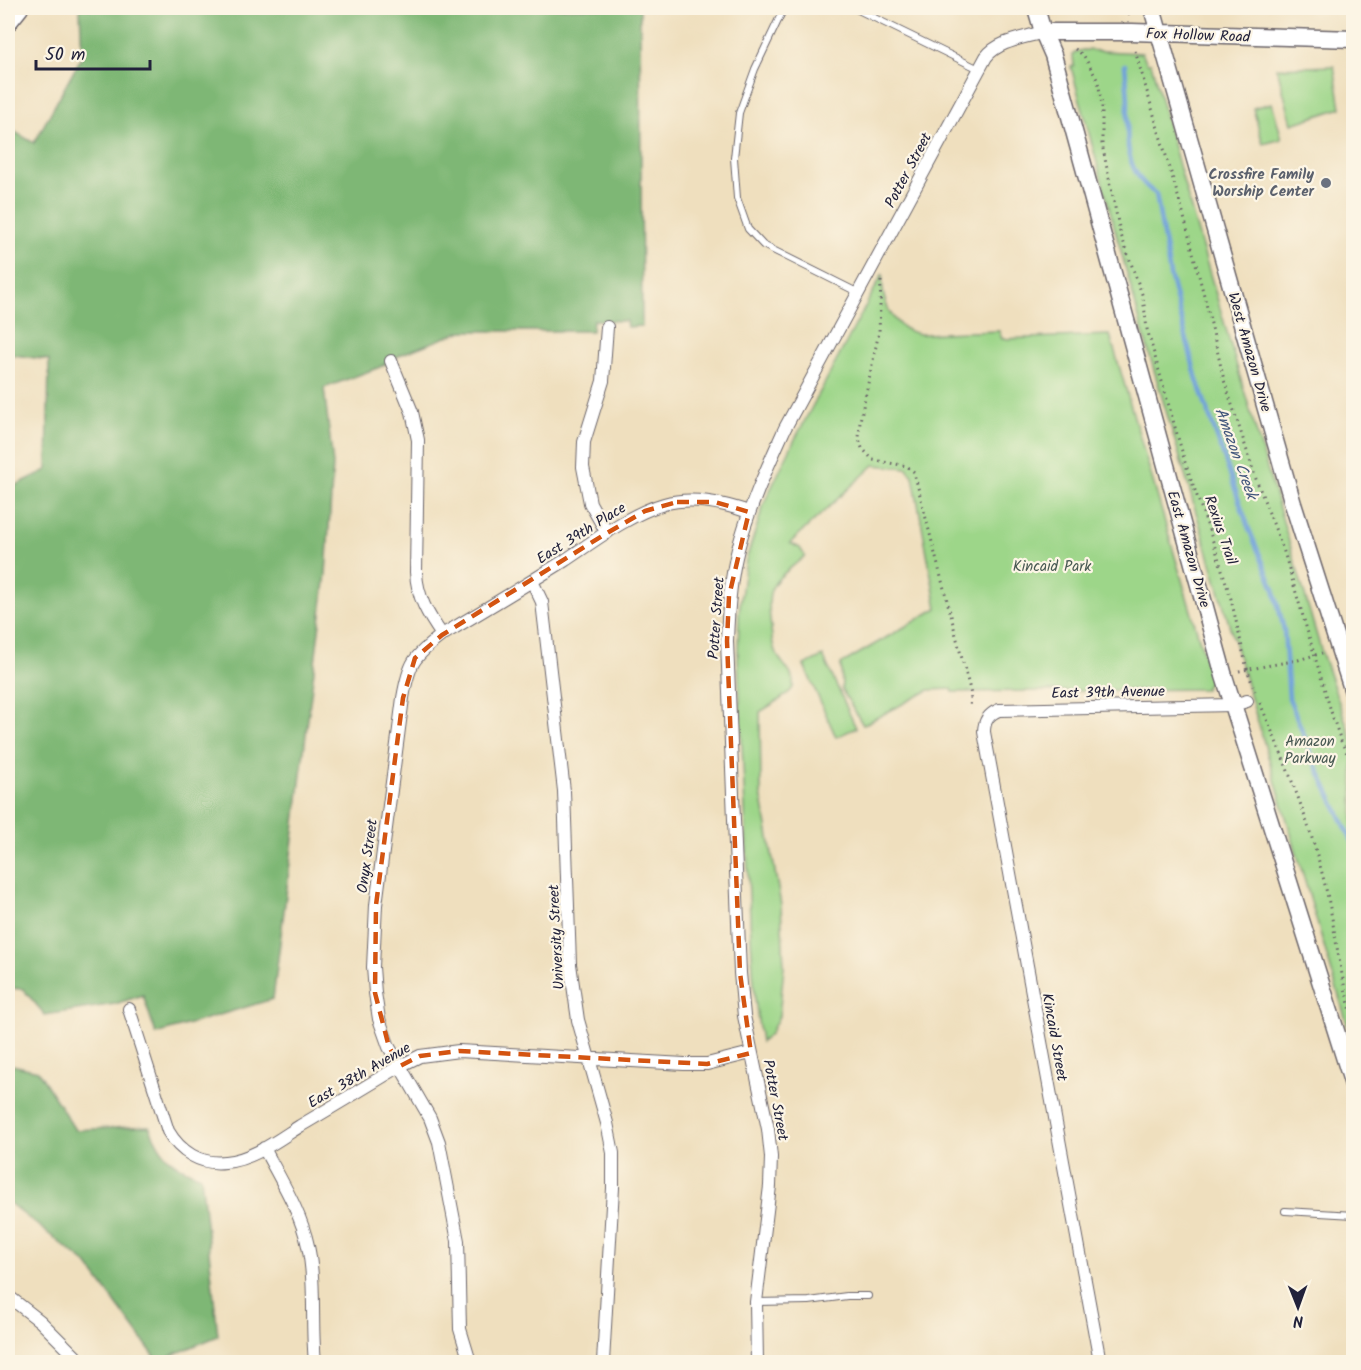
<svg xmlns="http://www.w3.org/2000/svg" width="1361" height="1370" font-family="Kalam,sans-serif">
<rect width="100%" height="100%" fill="#fcf5e5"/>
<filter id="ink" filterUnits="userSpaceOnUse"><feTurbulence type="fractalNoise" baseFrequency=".0167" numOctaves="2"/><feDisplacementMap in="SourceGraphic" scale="12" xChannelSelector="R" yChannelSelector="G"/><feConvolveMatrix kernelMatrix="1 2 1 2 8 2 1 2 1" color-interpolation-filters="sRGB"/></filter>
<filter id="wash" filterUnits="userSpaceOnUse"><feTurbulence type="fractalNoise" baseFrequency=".008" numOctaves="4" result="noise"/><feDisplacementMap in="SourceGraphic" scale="24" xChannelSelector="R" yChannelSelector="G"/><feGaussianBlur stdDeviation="1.35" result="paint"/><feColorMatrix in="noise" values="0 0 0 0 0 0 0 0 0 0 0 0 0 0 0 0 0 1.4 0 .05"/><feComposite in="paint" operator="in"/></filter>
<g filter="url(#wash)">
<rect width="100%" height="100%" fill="#efdfbe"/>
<path fill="#9dd689" stroke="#607c62" stroke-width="1.5" d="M1083 50 1142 53 1147 63H1151L1191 209 1236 363 1322 653 1353 743V1044L1144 336 1071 67 1074 66 1073 55 1075 52Z
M1334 66 1341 108 1292 124 1277 68Z
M1272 103 1282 139 1263 144 1253 108Z
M883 273C880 299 891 329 920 334 927 335 936 333 943 333 962 332 980 332 999 331L1002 339 1110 335 1211 679 1205 689 953 692 952 689 929 690 863 725 842 690 841 664 937 608 913 476 907 468 874 465 790 543 800 548 805 556C771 585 765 582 771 628 772 637 772 648 777 655 783 665 795 674 793 687 791 695 767 707 760 712L761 793 781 905 784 967 779 1016 770 1034 761 1042 755 999 751 939 738 657 739 612 746 560 765 501 794 441Z
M823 656 856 728 836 737 804 665Z"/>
<path fill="#7eb775" stroke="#506c58" stroke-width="1.5" d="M80 8H640L642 326 627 327 626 321 593 320 592 331H462L402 354 380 367 324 388 333 464 326 574 273 999 156 1034 143 995 115 1004 45 1015 23 989 8 988V489L47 470 49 360 8 354V128L34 143 82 56Z
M8 1064 38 1071 75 1130 149 1126C162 1156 170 1165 201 1176L218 1336 158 1361 87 1264 8 1202Z"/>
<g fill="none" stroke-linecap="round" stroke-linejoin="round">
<path stroke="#6fa1da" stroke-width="4.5" d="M1125 65C1126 78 1128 91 1128 104 1127 140 1123 171 1156 194L1170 275 1197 380 1249 529 1274 589 1284 630 1289 698 1315 763 1354 845"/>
</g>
</g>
<g filter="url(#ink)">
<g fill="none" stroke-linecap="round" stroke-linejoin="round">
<defs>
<path id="lane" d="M784 8 755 69 739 113 734 158 737 198 748 229 763 245 859 293
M854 8 979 69
M1285 1211 1354 1215
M756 1302 809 1301 847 1296H868"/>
<path id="street" d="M607 327 603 381 584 442 583 467 590 503 607 533
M391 361 412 412 418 440 416 572C417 597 428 615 442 635
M532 581 542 602 564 791 570 964 578 1020 607 1123 613 1153V1188L603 1362
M129 1009 168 1131C180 1152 201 1165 225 1162 252 1160 278 1140 300 1126 334 1106 367 1086 400 1066L420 1056 459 1051 684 1064H707L751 1053
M264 1148C280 1179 301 1212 308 1246 316 1284 311 1324 315 1362
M8 1296 40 1321 81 1362
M470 1362 460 1329 458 1241 439 1142 430 1118 389 1047 379 1019 375 993 373 967 376 905 403 698C409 663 413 657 442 635 483 611 524 586 564 561 593 542 629 514 664 504 692 496 722 503 749 512
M757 1362 756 1302 770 1186 771 1157 768 1129 744 1016 740 973 727 641C728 610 730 579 738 549 749 507 767 468 785 428L986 57C998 41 1024 38 1043 32
M1100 1362 984 732C984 720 989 714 999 710L1233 705 1247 701"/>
<path id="secondary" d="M1036 8 1043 32 1053 55 1224 676 1354 1088
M1152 8 1293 504 1354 695
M8 23 20 8
M1043 32H1132L1354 39"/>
</defs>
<use href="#lane" stroke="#6a6469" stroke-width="8"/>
<use href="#street" stroke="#6a6469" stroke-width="14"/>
<use href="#secondary" stroke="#6a6469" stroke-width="19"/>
<path stroke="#6a6469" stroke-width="3" stroke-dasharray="1.5 4.5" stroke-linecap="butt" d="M1126 8 1129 16
M1065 13 1066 8
M1075 49 1084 56 1098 81 1102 105V144L1120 232 1143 297 1147 329 1185 462 1216 550 1231 599 1247 669 1255 691
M1135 51 1183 213 1209 315 1224 380 1256 479 1284 552 1333 718 1341 741 1354 768
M881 281 879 332 860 421 859 439 862 448 873 460 907 466 914 472 969 686 971 695 970 708
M1239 671 1298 660 1322 653
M1260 703C1285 762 1310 822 1325 885 1336 929 1339 977 1354 1020"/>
<use href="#lane" stroke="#fff" stroke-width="6"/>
<use href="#street" stroke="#fff" stroke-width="12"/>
<use href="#secondary" stroke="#fff" stroke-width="16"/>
</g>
</g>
<path fill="none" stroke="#d45411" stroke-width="4.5" stroke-dasharray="12 8" stroke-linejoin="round" d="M677 502H715L749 512 729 596 727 641 740 973 751 1053 707 1064 459 1051 420 1056 400 1066 389 1047 375 993 376 905 403 698 415 658 442 635 607 533 645 511Z"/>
<circle fill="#6b7280" stroke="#fcf5e5" stroke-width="2" cx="1326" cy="183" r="6"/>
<g text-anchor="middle" stroke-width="4.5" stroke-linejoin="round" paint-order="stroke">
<g font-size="15" fill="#22223b" stroke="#fcf5e5">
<text transform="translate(1198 35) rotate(2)" y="5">Fox Hollow Road</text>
<text transform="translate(908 170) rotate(-62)" y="5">Potter Street</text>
<text transform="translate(1250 352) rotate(74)" y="5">West Amazon Drive</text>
<text transform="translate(1221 530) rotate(71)" y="5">Rexius Trail</text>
<text transform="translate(581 533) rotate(-32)" y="5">East 39th Place</text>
<text transform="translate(1189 549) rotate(74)" y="5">East Amazon Drive</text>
<text transform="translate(716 618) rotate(-86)" y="5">Potter Street</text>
<text transform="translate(1108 692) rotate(-1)" y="5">East 39th Avenue</text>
<text transform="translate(367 856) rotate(-82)" y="5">Onyx Street</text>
<text transform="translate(556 937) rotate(-93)" y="5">University Street</text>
<text transform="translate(1055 1037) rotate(80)" y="5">Kincaid Street</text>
<text transform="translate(359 1075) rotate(-30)" y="5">East 38th Avenue</text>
<text transform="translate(776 1100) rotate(79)" y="5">Potter Street</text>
</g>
<g font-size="15" font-weight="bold" fill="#5b616d" stroke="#fcf5e5" text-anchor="end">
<text x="1314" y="179">Crossfire Family<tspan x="1314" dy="17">Worship Center</tspan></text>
</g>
<g font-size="15" fill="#475852" stroke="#fcf5e5">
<text x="1052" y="571">Kincaid Park</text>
<text x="1310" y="746">Amazon<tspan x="1310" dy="17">Parkway</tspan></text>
</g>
<g font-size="16" font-style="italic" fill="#41557b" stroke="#fcf5e5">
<text transform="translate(1237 453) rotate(70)" y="6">Amazon Creek</text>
</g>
</g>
<rect width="1361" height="1370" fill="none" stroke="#fcf5e5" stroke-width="30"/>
<g transform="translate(1298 1307) rotate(179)" stroke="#fcf5e5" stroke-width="4.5" paint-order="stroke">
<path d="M0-4.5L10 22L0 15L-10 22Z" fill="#22223b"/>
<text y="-9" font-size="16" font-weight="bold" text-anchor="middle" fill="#22223b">N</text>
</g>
<path d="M36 60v9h114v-9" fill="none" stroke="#22223b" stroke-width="3"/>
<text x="45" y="60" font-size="18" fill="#22223b" stroke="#fcf5e5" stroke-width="4.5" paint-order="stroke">50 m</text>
</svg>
